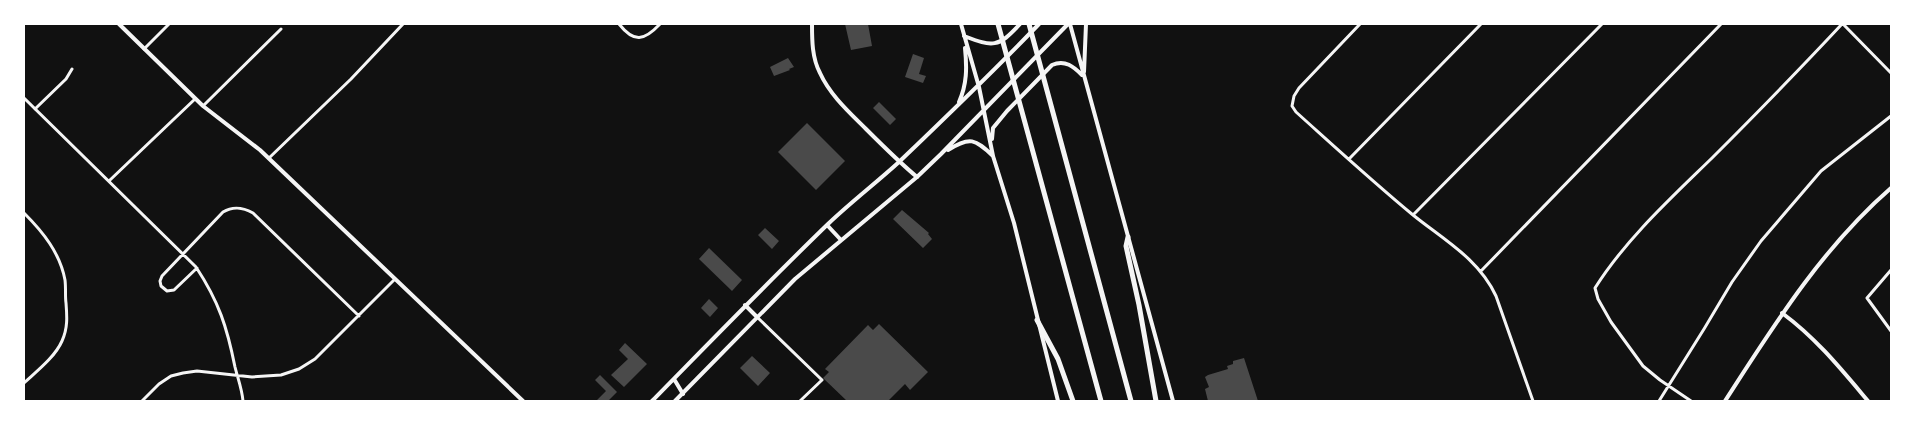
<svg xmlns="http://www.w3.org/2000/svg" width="1915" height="425" font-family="'Open Sans',sans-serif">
<rect width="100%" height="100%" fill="#111"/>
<path fill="#4a4a4a" d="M845 24H868L872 46 851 50Z
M913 54 924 58 919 74 926 76 923 83 905 77Z
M788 58 794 67 789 69 790 70 774 76 770 67Z
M879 102 896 119 890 125 873 108Z
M807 123 845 161 816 190 778 152Z
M902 210 929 233 928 234 932 239 923 248 893 219Z
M765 228 779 241 772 249 758 235Z
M709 248 742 280 732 291 699 259Z
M709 299 718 308 710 317 701 308Z
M879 324 928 372 910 390 905 384 888 401H847L823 378 829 372 825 369 868 325 873 330Z
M625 343 647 364 624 387 611 375 628 359 619 350Z
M752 356 770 373 758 386 740 368Z
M1244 358 1258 401H1208L1205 389 1209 387 1205 377 1208 375 1228 369 1227 366 1233 364V361Z
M600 375 617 392 608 401 597 400 606 391 595 380Z"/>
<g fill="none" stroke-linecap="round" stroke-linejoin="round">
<path stroke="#f5f5f5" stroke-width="3" d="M619 24C634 43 644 41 660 24
M1360 24 1299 88 1294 96 1292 106 1296 112C1335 147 1373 182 1413 215 1444 240 1479 259 1496 296L1533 401
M1843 24 1891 73
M144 49 169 24
M24 98 196 267C219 302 227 327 235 367 238 379 242 389 243 401
M203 106 281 29
M35 109 66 79 72 69
M269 158 351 79 403 24
M1349 159 1481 24
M110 180 195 99
M24 213C43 232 60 253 65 280 66 288 65 296 66 303 67 316 68 328 62 341 55 357 37 371 24 383
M1413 215 1602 24
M197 268 174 290 167 291 161 286 160 281 162 276 223 212C233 206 242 207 253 213L359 316
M1891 270 1867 298 1891 331
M1481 271 1721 24
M757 317 822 380 800 401
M142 401 159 384 171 376 183 373 197 371 252 377 281 375 299 369 315 359 395 279
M1659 401 1704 329 1732 282 1761 241 1821 171 1891 116
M1691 401 1660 380 1643 366 1611 322 1598 299 1595 288C1626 239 1671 198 1712 158 1756 114 1800 69 1842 24"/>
<path stroke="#f5f5f5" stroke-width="4" d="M119 24 203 106 260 150 523 401
M812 24C812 40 812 58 820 73 830 95 849 112 866 129 883 146 899 162 917 177
M1782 313C1816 338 1841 369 1868 401"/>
<path stroke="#f5f5f5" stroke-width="4" d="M961 24 979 87 993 156 1014 223 1058 401
M1070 24 1173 401
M964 36C993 47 998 48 1020 24
M1084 72 1086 24
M959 102C967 84 967 68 965 48
M992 139 993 128 1007 111 1052 65C1065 59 1074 67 1082 75
M948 150C970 136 975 139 993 156
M827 225 841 240
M745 305 757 317
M674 379 683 394
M652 401C710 342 768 282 828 224 851 202 876 183 899 162 947 116 994 71 1039 24
M675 401 795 279 917 177 941 154 1068 24
M1725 401C1774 325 1822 248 1891 188"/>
<path stroke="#f5f5f5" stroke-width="5" d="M998 24 1101 401
M1029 24 1131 401
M1128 237 1126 246 1139 305 1156 401
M1037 320 1058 359 1073 401"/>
</g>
<rect width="1915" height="425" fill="none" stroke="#ffffff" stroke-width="50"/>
</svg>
